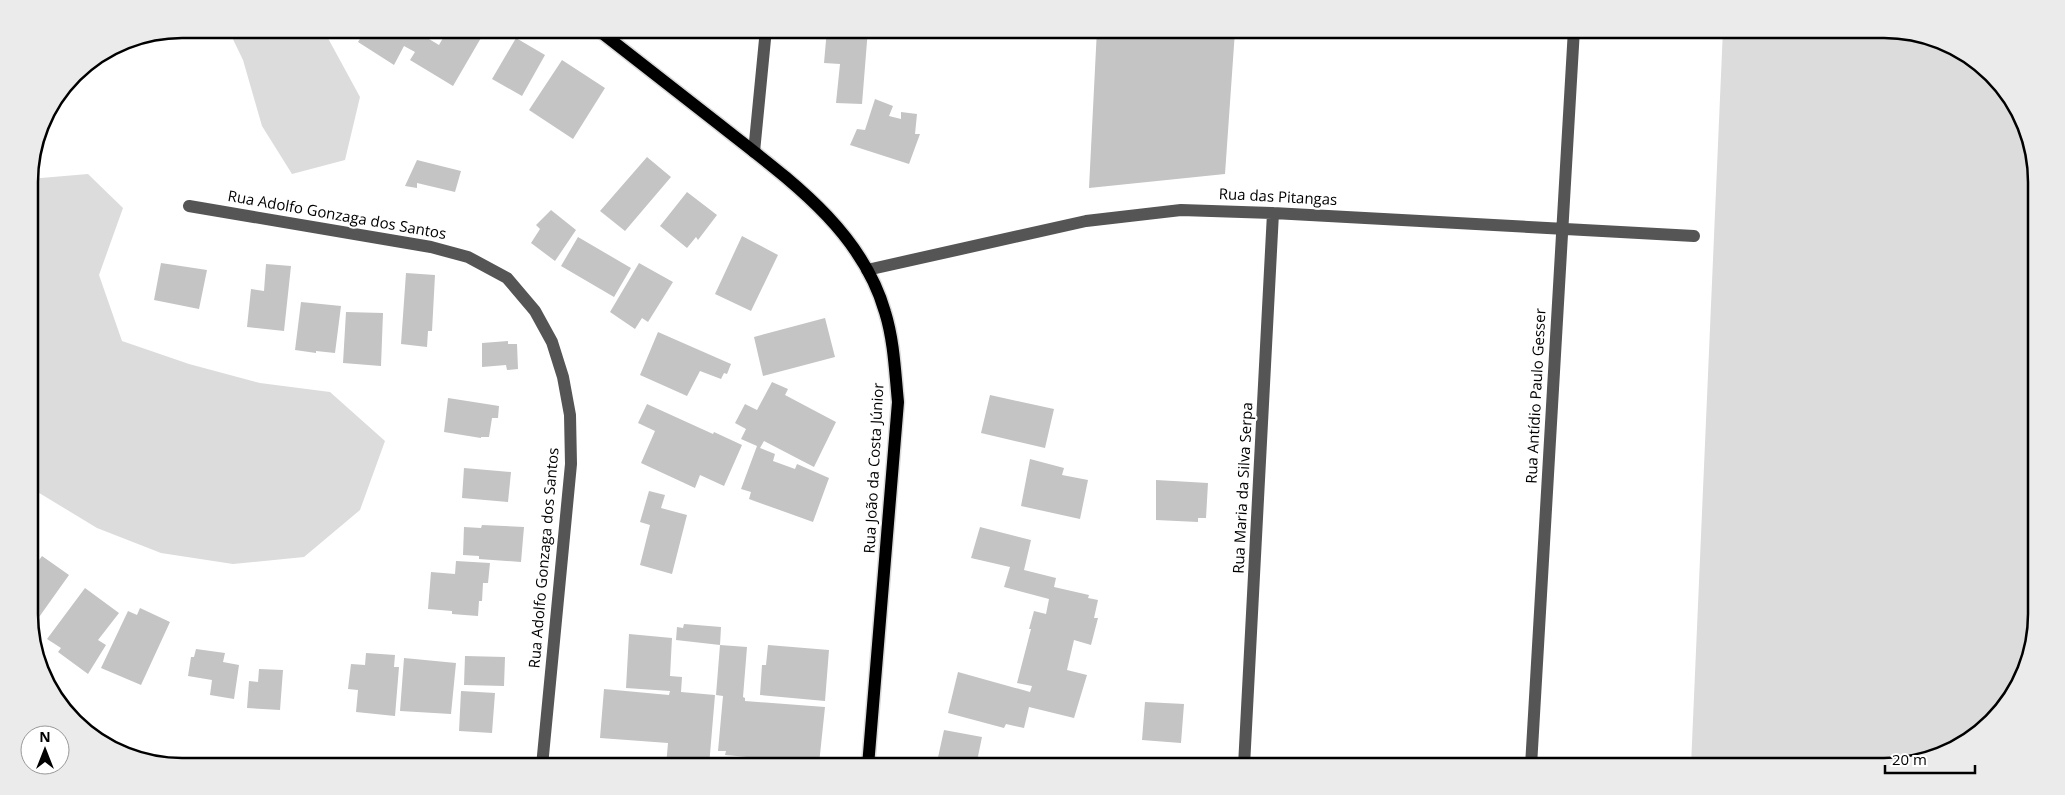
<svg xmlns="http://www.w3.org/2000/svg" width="2065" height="795" font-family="'Open Sans',sans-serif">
<rect width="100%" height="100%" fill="#fff"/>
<path fill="#dcdcdc" d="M228 29H323L360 97 345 160 292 174 262 126 243 60Z
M1723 29H1883L1933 37 1999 81 2025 123 2035 161 2036 614 2028 663 2005 706 1976 735 1933 758 1893 766H1691Z
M88 174 123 208 99 275 122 341 189 364 260 383 330 392 385 441 360 510 304 557 233 564 161 553 97 528 31 488 29 179Z"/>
<path fill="#c4c4c4" d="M366 29H428L424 36 439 45 448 29H480L485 31 453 86 410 60 415 52 404 46 394 65 358 42Z
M691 29H729L728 37 691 32Z
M827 29H868L862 104 836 103 840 64 824 63Z
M1097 29H1186L1235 31 1225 174 1089 188Z
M516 38 545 55 522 96 492 79Z
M562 60 605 88 573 139 529 110Z
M875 99 893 106 889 116 901 119V112L917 114 915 134H920L909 164 850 145 857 129 865 130Z
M647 157 671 177 625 231 600 211Z
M417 160 461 171 455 192 417 183V188L405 186Z
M687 192 717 215 698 240 696 237 687 248 660 226Z
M551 210 576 230 555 261 531 243 540 229 536 225Z
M742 236 778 255 751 311 715 294Z
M578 237 631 268 614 297 561 266Z
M161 263 207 270 199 309 154 300Z
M639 263 673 282 648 322 642 318 635 329 610 312Z
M266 264 291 266 284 331 247 327 251 289 264 291Z
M406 273 435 275 432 331H428L427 347 401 344Z
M301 302 341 306 335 353 316 351V353L295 350Z
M346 312 383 313 381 366 343 363Z
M825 318 835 357 763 376 754 337Z
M658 332 731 364 727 374 724 373 721 379 700 371 687 396 640 375Z
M508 341V344H517L518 369 507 370 506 365 482 367V343Z
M772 382 788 389 785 395 836 422 814 467 764 441 760 448 775 454 773 461 795 469 797 464 829 478 813 522 749 499 751 492 741 489 757 446 741 439 746 429 735 423 745 404 757 410Z
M990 395 1054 409 1045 448 981 433Z
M448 398 499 406 498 418H492L489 437H481V438L444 432Z
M647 404 713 434 714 432 742 445 724 486 700 475 695 488 641 463 655 431 638 423Z
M1030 459 1064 468 1062 475 1088 480 1080 519 1021 506Z
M464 468 511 472 508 502 462 498Z
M1156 480 1208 483 1206 518H1198V522L1156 520Z
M649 491 665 495 661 508 687 515 672 574 640 565 650 525 640 522Z
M482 525 524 527 521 562 479 559V556L463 555 464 527 481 528Z
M980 527 1031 540 1024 570 1056 578 1054 587 1089 595 1088 598 1098 600 1094 618H1098L1091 645 1074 640 1067 670 1087 675 1074 718 1029 707 1024 728 1006 724 1004 728 948 713 958 672 1030 692 1032 686 1017 683 1031 629H1029L1034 611 1046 614 1049 599 1004 587 1010 567 971 558Z
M42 556 69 575 32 627 31 571Z
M456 561 490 563 488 583H483L482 601H479L478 616 452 614V611L428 609 431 572 455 574Z
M85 588 119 613 98 640 106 645 88 674 58 652 61 648 47 639Z
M140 608 170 622 141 685 101 668 128 611 137 615Z
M684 624 721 627 720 645 747 647 743 697 745 698V701L825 707 819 764 809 763V766H768L769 759 725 755 726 751H718L723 696 716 695 720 645 676 640 677 627 683 628Z
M629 634 672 638 670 676 682 677 681 692 715 695 709 766H666L668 743 600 738 604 689 669 695 670 691 626 688Z
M768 645 829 650 825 701 760 695 762 665H766Z
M196 649 225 653 223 662 239 665 234 699 210 695 212 680 188 676 191 657H194Z
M366 653 395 655 394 667H399L395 716 356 712 358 690 348 689 351 664 365 665Z
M465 656 505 657 504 686 464 685Z
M404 658 456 663 451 714 400 711Z
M259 669 283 670 280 710 247 708 249 681 258 682Z
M461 691 495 693 492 733 459 731Z
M1145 702 1184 704 1181 743 1142 740Z
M944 730 982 737 976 766H960L937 762Z"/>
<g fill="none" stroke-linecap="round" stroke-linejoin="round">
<defs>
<path id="major" d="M597 29C638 61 679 93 720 125 784 176 861 228 885 312 894 341 895 372 898 402L868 766"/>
</defs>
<use href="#major" stroke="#dbdbdb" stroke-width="15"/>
<path stroke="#555" stroke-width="12" d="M754 152 766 29
M189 206 431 247 468 257 507 278 535 311 552 342 563 377 570 415 571 464 542 766
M867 270 1086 221 1181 210 1273 213 1694 236
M1244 766 1273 213
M1531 766 1574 29"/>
<use href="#major" stroke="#000" stroke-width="12"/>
</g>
<g text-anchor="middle" stroke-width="4.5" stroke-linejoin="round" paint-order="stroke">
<g font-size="15" fill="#000" stroke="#fff">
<text transform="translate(1278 197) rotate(3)" y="5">Rua das Pitangas</text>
<text transform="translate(337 215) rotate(10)" y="5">Rua Adolfo Gonzaga dos Santos</text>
<text transform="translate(1536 396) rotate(-87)" y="5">Rua Antídio Paulo Gesser</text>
<text transform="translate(874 468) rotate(-87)" y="5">Rua João da Costa Júnior</text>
<text transform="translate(1243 488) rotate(-87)" y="5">Rua Maria da Silva Serpa</text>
<text transform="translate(544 558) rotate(-85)" y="5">Rua Adolfo Gonzaga dos Santos</text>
</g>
</g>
<path d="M0 0H2065V795H0ZM182 38H1884A144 144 0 0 1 2028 182V614A144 144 0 0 1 1884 758H182A144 144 0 0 1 38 614V182A144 144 0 0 1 182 38Z" fill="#ebebeb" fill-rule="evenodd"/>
<path fill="none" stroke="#000" stroke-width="2.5" d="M182 38H1884A144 144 0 0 1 2028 182V614A144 144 0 0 1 1884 758H182A144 144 0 0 1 38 614V182A144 144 0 0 1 182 38Z"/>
<g transform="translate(45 750)"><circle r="24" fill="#ffffff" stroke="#999999"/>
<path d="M0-4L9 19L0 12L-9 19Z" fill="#000000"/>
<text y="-8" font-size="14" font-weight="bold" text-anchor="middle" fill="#000000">N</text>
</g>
<path d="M1885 765v8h90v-8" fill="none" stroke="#000000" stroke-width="2.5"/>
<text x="1892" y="765" font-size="15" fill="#000000" stroke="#ffffff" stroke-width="4" paint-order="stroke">20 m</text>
</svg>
